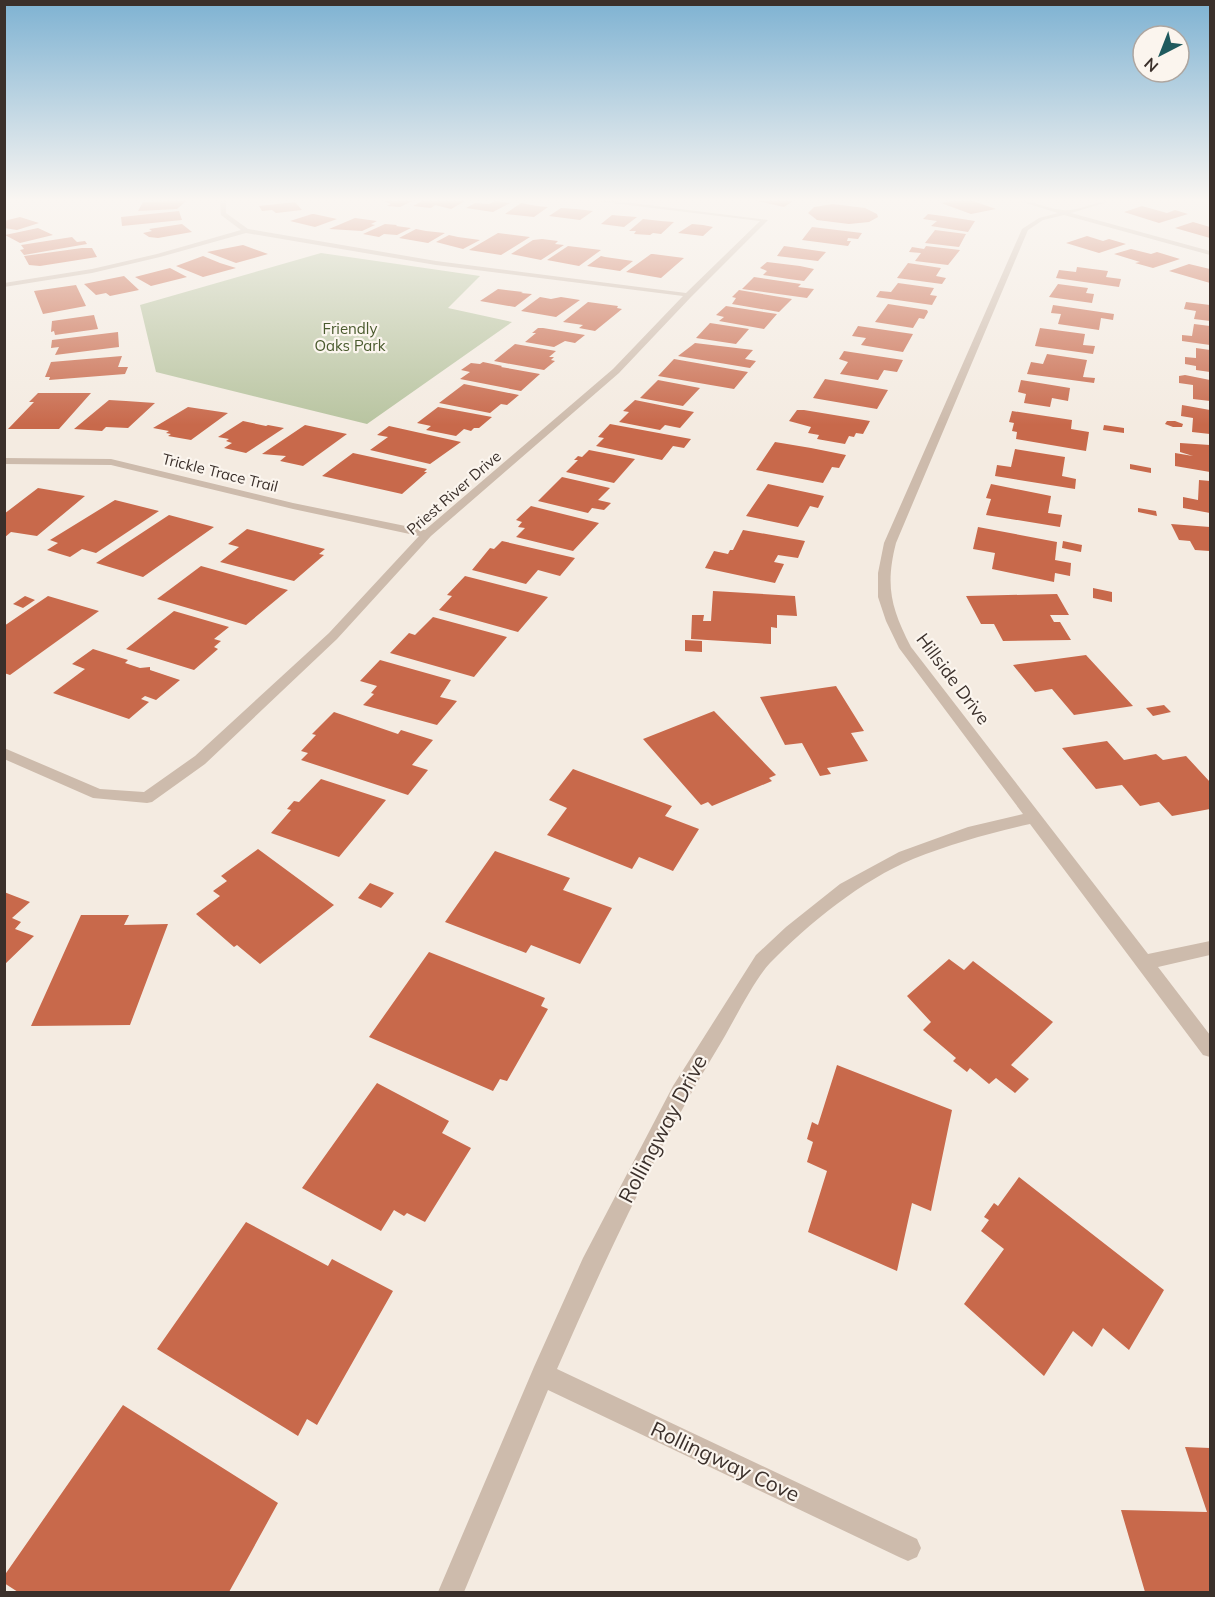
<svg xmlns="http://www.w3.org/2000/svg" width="1215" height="1597" font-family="Mulish,sans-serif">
<rect width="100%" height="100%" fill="#f4ebe1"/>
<path fill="#b8c4a0" d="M321 253 480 276 448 308 512 322 367 424 156 372 140 305Z"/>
<path fill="#c8694b" d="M186 201 177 209 138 211 143 202Z
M384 201H412L400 207 387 206 391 204Z
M422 201H465L451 209 435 205 431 208 413 206Z
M495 201 510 203 493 212 466 208 475 203 489 204Z
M758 201H793L784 207Z
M952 201H973L996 209 971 214 941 203Z
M295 202 302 210 276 213 272 210 262 211 259 206Z
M521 203 537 206 548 207 534 217 505 214Z
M833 204 865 208 877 214 878 217 869 222 849 224 817 220 808 213 814 207Z
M1142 206 1167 213 1175 210 1188 214 1159 223 1124 212Z
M561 208 576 209 593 211 580 220 549 216Z
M179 211 182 220 122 226 121 217Z
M312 214H314L337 219 315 227 290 221Z
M928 214 943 216 975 221 968 232 931 226 937 221 923 219Z
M612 215 623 216 637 217 624 227 601 224Z
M20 217 39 223 17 230 4 228V221Z
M355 218 377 221 371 224 375 225 362 231 329 229Z
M643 219 661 221 674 222 661 234 653 233 650 235 634 234 636 231H629Z
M1193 222 1210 227V238L1175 228Z
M182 224 192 232 158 238 149 237 143 233 152 231 149 229Z
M385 224 397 225 396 226 411 228 397 235 384 234 379 237 363 234Z
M692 224 703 225 713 227 703 236 678 233Z
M812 227 862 233 858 239 848 238 847 241H851L848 246 802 240Z
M38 228 53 235 20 243 5 235Z
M416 229 426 231 445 233 428 243 399 238Z
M935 230 966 234 959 247 925 243Z
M498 233 530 237 501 255 469 250Z
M449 235 458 237 480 240 463 249 436 242Z
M1087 236 1103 241 1109 239 1126 244 1099 253 1066 243Z
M72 237 77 242 85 241 87 244 24 255 20 250 24 249 21 245Z
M542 239 558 241 555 244 564 245 541 260 511 254 533 240Z
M243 245 268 254 236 263 207 252Z
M568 246 601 250 579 266 547 260Z
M784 246 826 252 818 261 777 256Z
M926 246 960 250 948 265 915 261 921 253 909 252 912 247 924 249Z
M82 248H92L97 257 40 266 29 265 24 256Z
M1131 249 1151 254 1157 252 1180 259 1153 268 1135 263 1140 262 1114 254Z
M651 254H653L684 258 661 278 626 272Z
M203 256 220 263 236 268 203 277 176 266Z
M601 256 605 257 633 261 620 271 587 266Z
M767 262 800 266 814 269 804 281 789 279 763 275 767 271 760 268Z
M908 263 941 268 936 276 946 278 942 284 897 278Z
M1189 264 1210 269V283L1169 271Z
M1077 267 1108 271 1106 277 1121 279 1119 287 1056 278 1059 270 1076 272Z
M170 268 187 277 151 286 135 277Z
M124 276 139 290 110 296 106 293 96 295 84 284Z
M754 277 801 284 798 287 814 289 807 298 742 289Z
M898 283 934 288 930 295 937 296 932 305 876 297 880 291 891 292Z
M1058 284 1088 288 1086 293 1094 294 1092 303 1049 297Z
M76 285 86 306 43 314 34 291Z
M498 289 523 292 521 293 532 294 515 307 480 301Z
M739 290 792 299 779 312 732 304 736 298 732 297Z
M540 297 551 299 561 297 580 300 556 317 521 311Z
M588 302 618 306 617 308 622 309 595 331 579 328 583 325 563 322Z
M1186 302 1210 305V321L1194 319 1196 311 1184 309Z
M888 304 927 310 928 312 924 319 919 318 913 328 875 322Z
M1053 305 1114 314 1113 320 1101 318 1099 330 1058 324 1061 314 1051 313Z
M726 306 777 314 764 329 719 321 724 317 716 315Z
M94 315 98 329 55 335 54 331 51 332 52 321Z
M710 323 749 329 736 344 696 338Z
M1194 324 1210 326V345L1182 341V335L1192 336Z
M858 326 913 334 903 352 861 345 866 338 852 336Z
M538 328H543L585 335 575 343 565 341 554 347 525 342 536 333H532Z
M1040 328 1085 334 1083 345 1095 346 1093 354 1035 346Z
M118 332 119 347 55 355 59 347 51 348 52 340Z
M695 343 753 350 745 359 756 361 750 368 678 356Z
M515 344 556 351 549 357H554L551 360 555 361 544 370 494 361Z
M1196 348 1210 350V372L1196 370V366L1185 364V357L1196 358Z
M844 351 903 360 897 372 884 370 878 380 840 374 848 362 839 359Z
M1047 354 1087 360 1083 377 1095 378 1094 383 1027 374 1031 362 1043 364Z
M122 356 118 367H128L125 374 49 380 50 377H45L51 362Z
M674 359 748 372 734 389 658 376Z
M483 362 502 366 501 367 540 374 521 391 460 379 470 372 461 370 471 363 480 364Z
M1185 375 1210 380V401L1193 399V385L1179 383V376Z
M825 379 888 390 877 409 813 398Z
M658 380 700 388 683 406 640 398Z
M1021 380 1070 388 1068 401 1052 398 1050 407 1024 403 1026 394 1018 392Z
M464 384 519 395 507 405 501 404 490 413 439 403Z
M38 393H91L59 429H8L34 402H29Z
M109 400 126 401 155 403 128 428 106 427 102 431 74 429Z
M635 400 694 412 680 428 665 425 660 430 619 422 629 412 623 411Z
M1182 405 1210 410V434L1192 432 1193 418 1181 416Z
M188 407 228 413 191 440 168 436 171 434 166 433 169 431 153 428Z
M438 407 492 417 479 428H474L471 431 464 429 456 436 426 430 431 426 417 423Z
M797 410H804L870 421 863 434 856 433 854 437 849 436 845 444 817 439 819 435 808 433 811 427 789 421Z
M1012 411 1072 420 1071 429 1089 432 1086 451 1016 439 1017 432 1012 431 1014 423 1009 422Z
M243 421 266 426 268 425 284 428 246 453 224 448 232 443 226 441 229 439 218 437Z
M1167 421H1175L1183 424 1182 427H1173L1165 424Z
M610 424 691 439 684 448 673 446 662 460 596 446 604 438 598 437Z
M305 425 347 434 303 466 280 461 286 456 262 454Z
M1104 425 1124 428V433L1103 430Z
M389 426 461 442 430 464 370 450 388 437 377 435Z
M775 442 811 448 846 455 839 468 832 467 823 483 756 470Z
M1180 443 1210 445V472L1175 466V453L1193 456 1180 452Z
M1015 449 1065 457 1062 476 1076 479 1075 489 995 476 997 465 1011 467Z
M589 450 635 459 614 483 566 472 578 460H574L578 456 582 457Z
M353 453 427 469 424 472H427L402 494 322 476Z
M1130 464 1151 468V473L1130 469Z
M562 477 610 488 598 500 611 503 604 510 592 508 588 513 538 501Z
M1199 480 1210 481V513L1183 508V497L1198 500Z
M768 484 824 496 818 508 810 506 798 527 746 516Z
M991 484 1051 496 1048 513 1062 515 1060 527 986 515 991 499 986 498Z
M38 488 85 496 37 536 11 532 4 538V514Z
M115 500 159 511 96 553 82 549 70 557 47 550 58 543 50 540Z
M531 506 599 523 573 551 516 537 525 528 518 527 522 522 516 520Z
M1138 508 1156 511 1157 516 1138 512Z
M169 515 214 527 143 577 96 563Z
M1171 524 1210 527V551L1195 550 1190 541 1179 540Z
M978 527 1057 542 1055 560 1071 563 1070 576 1055 573 1054 582 992 569 995 553 973 549Z
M247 529 325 549 319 554 324 555 294 581 220 562 239 547 228 544Z
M743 530 805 541 798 558 778 555 774 562 784 564 775 583 705 568 714 551 728 554 730 550H733Z
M502 541 575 558 560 576 538 570 526 584 472 570 490 548 494 549Z
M1063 541 1082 545 1081 552 1062 548Z
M201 566 288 590 246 625 157 599Z
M465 576 548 597 518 632 439 610 452 596 447 595Z
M1093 588 1112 592V602L1093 598Z
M713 591 795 596 797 616 777 615V628L771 627V644L691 639 692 615H704L703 621H711Z
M1057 594 1069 615H1050L1054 622H1060L1071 640 1003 641 994 624H981L966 596Z
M25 596 35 600 23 608 13 604Z
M48 596 99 611 10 675 4 673V626Z
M174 611 229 627 214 639 221 641 214 647 218 649 194 670 126 649Z
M433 617 507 637 474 677 390 653 409 633 415 635Z
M685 640 702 641V652L685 651Z
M93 649 128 660 125 663 140 668 150 667V670L180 680 156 700 145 696 141 699 149 702 129 719 53 693 85 669 72 664Z
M1086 655 1133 706 1074 715 1052 689 1035 692 1013 665Z
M380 660 451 680 440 697 457 701 437 725 363 705 374 694 371 693 377 686 360 681Z
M836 686 864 731 851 733 868 761 827 768 831 774 820 776 802 743 785 745 760 697Z
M1164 705 1171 712 1153 716 1146 708Z
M714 711 776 775 769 778 772 781 712 806 708 802 701 805 643 739Z
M334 712 398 734 401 730 433 740 412 765 428 770 408 795 301 760 308 753 301 751 316 735 312 734Z
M1107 741 1124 760 1156 754 1163 760 1186 756 1210 782V809L1172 816 1159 802 1140 806 1122 785 1096 789 1062 748Z
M573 769 672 806 665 816 699 829 673 871 639 857 632 869 547 835 567 808 549 800Z
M321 779 386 800 339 857 271 833 291 810 287 809 294 801 299 802Z
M258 849 334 905 260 964 237 945 234 947 196 914 220 896 213 891 227 881 221 876Z
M495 851 570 878 563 890 612 908 580 964 531 945 526 953 445 922Z
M370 883 394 893 381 908 358 898Z
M4 892 30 902 12 918 21 922 15 929 34 936 4 965Z
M81 915H129L124 925 168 924 130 1025 31 1026Z
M429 952 545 998 541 1006 548 1009 507 1081 500 1079 493 1091 369 1037Z
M949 959 964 970 973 961 1053 1022 1011 1065 1029 1079 1015 1093 996 1078 989 1084 970 1068 967 1072 953 1061 956 1058 923 1030 931 1022 907 996Z
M837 1065 952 1110 931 1211 912 1203 897 1271 808 1232 827 1171 807 1162 813 1142 807 1139 812 1122 818 1125Z
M377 1083 449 1121 442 1133 471 1148 425 1222 407 1213 404 1216 394 1210 381 1231 302 1188Z
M1019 1177 1164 1290 1129 1350 1103 1328 1092 1347 1073 1331 1044 1376 964 1304 1004 1249 981 1231 989 1220 984 1217 994 1203 998 1206Z
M246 1222 328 1266 332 1259 393 1291 317 1425 307 1419 298 1436 157 1349Z
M123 1405 278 1503 249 1556 229 1592H18L4 1583V1576Z
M1185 1447 1210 1448V1592H1145L1121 1510 1207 1512Z"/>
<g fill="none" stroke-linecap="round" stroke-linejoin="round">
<path fill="#cdbbac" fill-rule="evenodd" d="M220 201H226V213L248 229 436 261 686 293 760 221 595 201H616L768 220 691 297 619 373 431 536 337 639 205 764 152 802 147 803 93 798 4 759V748L100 789 144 792 195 756 329 633 419 536 293 509 111 465 4 464V458L111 459 293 503 425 530 613 369 683 296 436 265 246 233 160 257 92 273 4 287V283L92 269 157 254 241 230 221 215Z
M1019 201C1035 201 1048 209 1063 210 1078 212 1095 201 1111 201L1071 213 1210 251V255L1064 215 1043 220 1028 230 896 543C885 586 891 608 911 647L1148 954 1210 941V955L1158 967 1210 1035V1057L1203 1055 1030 824C990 833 951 844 913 859 862 880 808 924 770 963 754 980 735 1019 722 1041 658 1145 606 1257 557 1369L917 1539 921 1548 917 1557 908 1561 899 1557 548 1390 464 1592H438L534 1367 583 1258 673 1086 756 955 786 927 840 884 899 852 968 827 1023 814 899 648 886 621 878 597V573L884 543 1022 229 1039 218 1058 213Z"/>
</g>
<linearGradient id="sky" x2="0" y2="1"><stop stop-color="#7eb2d2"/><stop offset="0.47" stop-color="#faf6f2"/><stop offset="1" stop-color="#faf6f2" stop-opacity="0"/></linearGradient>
<rect width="1215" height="425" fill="url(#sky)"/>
<g text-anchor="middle" stroke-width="4.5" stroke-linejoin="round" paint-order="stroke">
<g font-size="15" fill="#4a5a2e" stroke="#fbf5ee">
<text x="350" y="334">Friendly<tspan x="350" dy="17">Oaks Park</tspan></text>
</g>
<g font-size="15" fill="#3b302b" stroke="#fbf5ee">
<text transform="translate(220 473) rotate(14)" y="5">Trickle Trace Trail</text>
<text transform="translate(454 493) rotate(-41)" y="5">Priest River Drive</text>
</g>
<g font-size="18" fill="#3b302b" stroke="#fbf5ee">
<text transform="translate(953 679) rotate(53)" y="6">Hillside Drive</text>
</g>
<g font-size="21" fill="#3b302b" stroke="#fbf5ee">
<text transform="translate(663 1129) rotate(-62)" y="7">Rollingway Drive</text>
<text transform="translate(725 1462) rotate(25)" y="7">Rollingway Cove</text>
</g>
</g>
<rect width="1215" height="1597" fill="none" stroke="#3b302b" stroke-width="12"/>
<g transform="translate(1161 54) rotate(222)"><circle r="28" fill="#fbf5ee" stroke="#aea6a0" stroke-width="1.5"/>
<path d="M0-4.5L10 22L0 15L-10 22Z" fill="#1f5a5e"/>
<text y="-9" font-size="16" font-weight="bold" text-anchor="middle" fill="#3b302b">N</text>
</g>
</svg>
